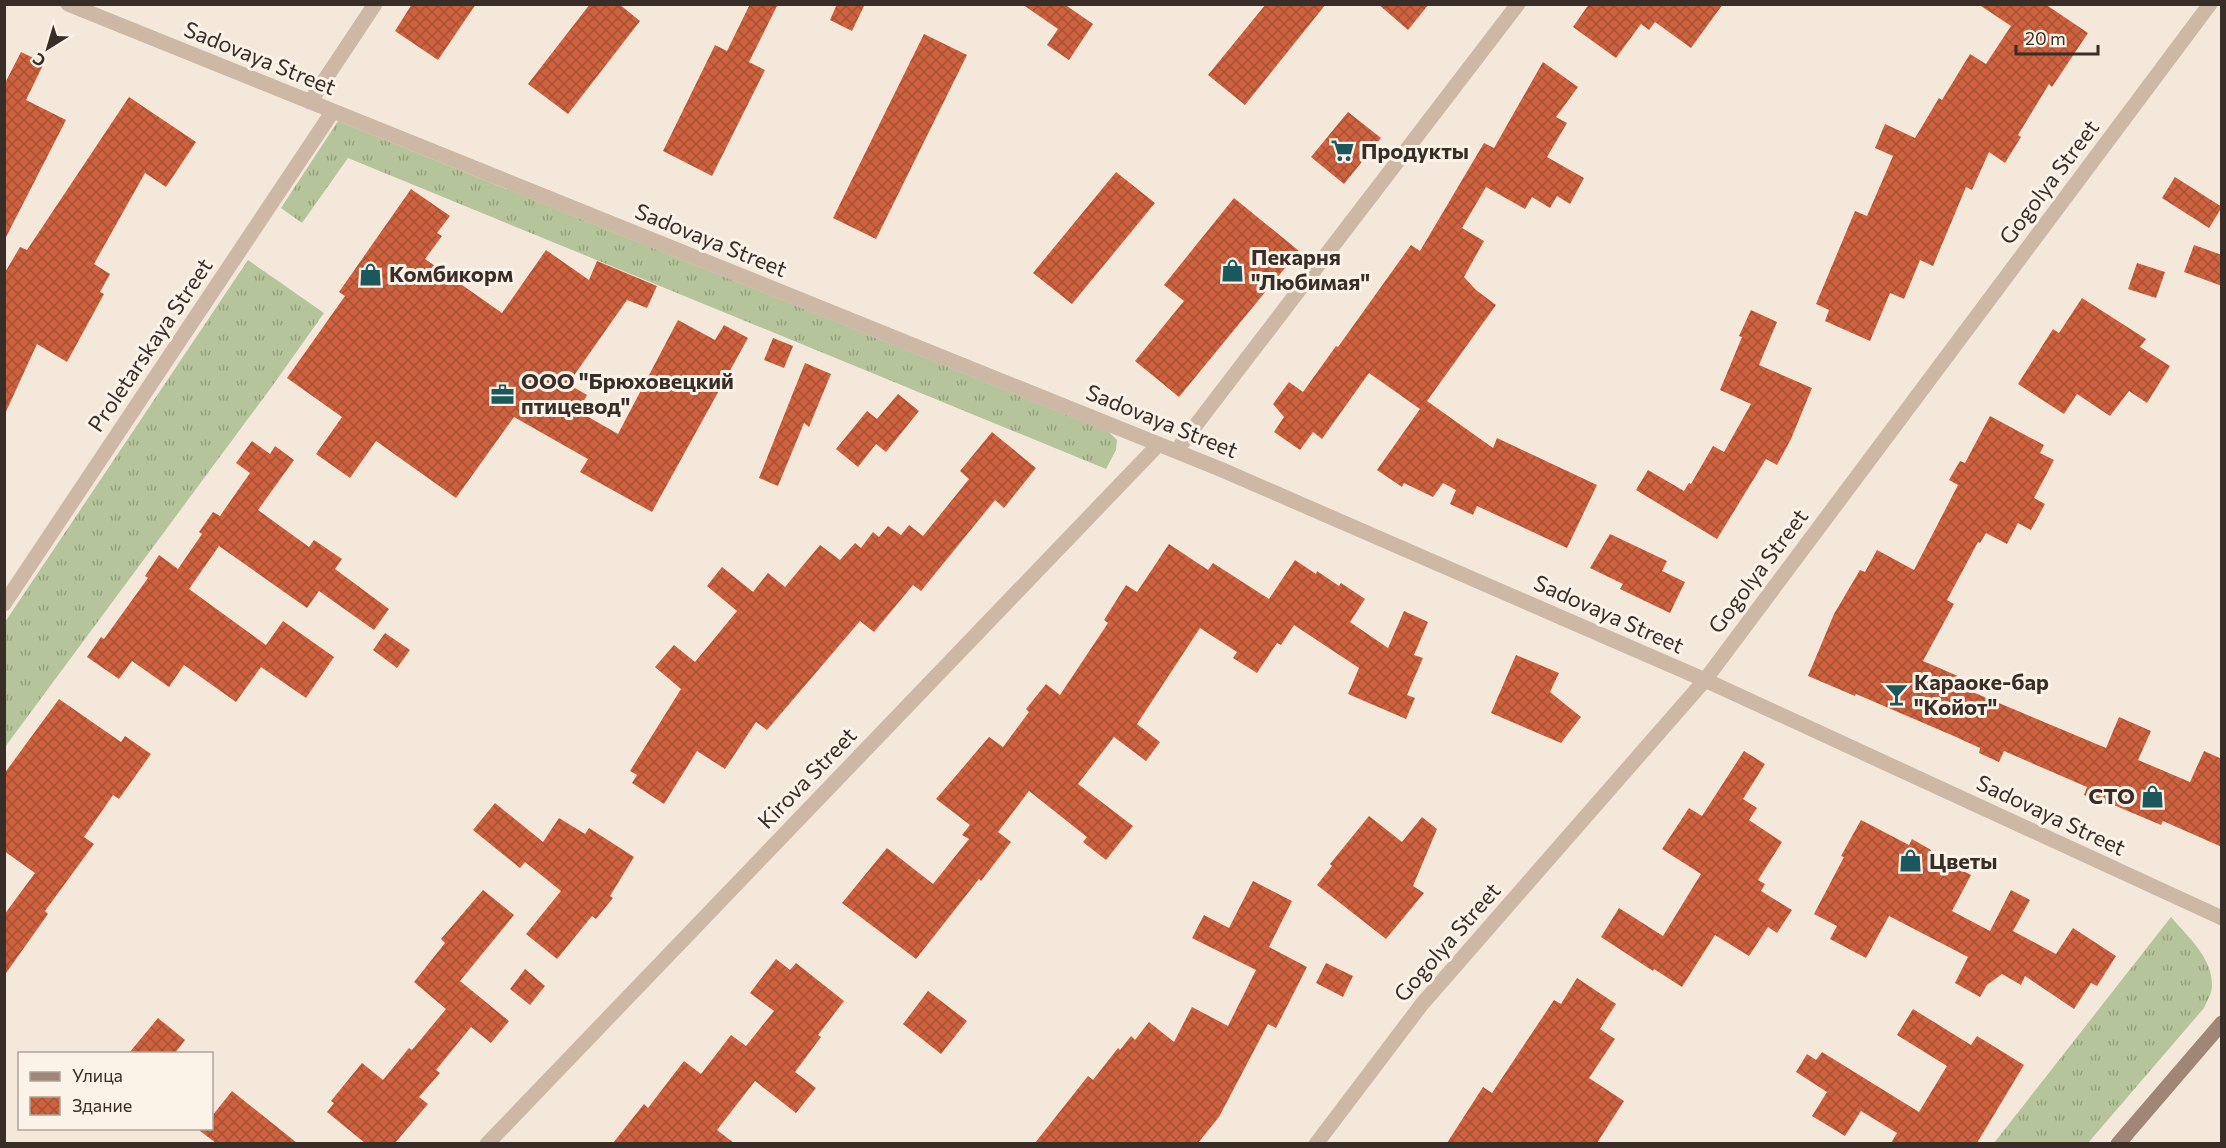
<svg xmlns="http://www.w3.org/2000/svg" width="2226" height="1148" font-family="Commissioner,sans-serif">
<defs>
<pattern id="grass-tufts" width="24" height="20" patternUnits="userSpaceOnUse" patternTransform="scale(1.5)"><rect width="24" height="20" fill="#b5c49a"/><path d="M3 7l-1-3M5 7V3M7 7l1-3M15 17l-1-3M17 17v-4M19 17l1-3" fill="none" stroke="#94a07e"/></pattern>
<pattern id="building-cross-hatch" width="8" height="8" patternUnits="userSpaceOnUse" patternTransform="scale(1.5)"><rect width="8" height="8" fill="#ce623f"/><path d="M0 0l8 8M0 8l8-8" fill="none" stroke="#a85135"/></pattern>
</defs>
<rect width="100%" height="100%" fill="#f4e8db"/>
<path fill="url(#grass-tufts)" d="M338 121 1109 432 1117 440 1116 450 1106 469 348 158 302 223 281 208Z
M248 260 324 313 273 385 5 747V622Z
M2171 917C2187 936 2213 958 2212 986 2212 993 2207 1001 2204 1008L2088 1143H1994Z"/>
<path fill="url(#building-cross-hatch)" d="M412 4H476L438 60 395 31Z
M590 4H619L640 21 568 114 528 84Z
M750 4H778L749 62 765 70 712 176 663 151 715 45 727 51Z
M837 4H865L852 31 830 20Z
M1022 4H1064L1093 24 1069 60 1047 45 1058 29Z
M1266 4H1326L1245 105 1208 75Z
M1378 4H1429L1408 30Z
M1589 4H1723L1691 48 1655 22 1649 30 1641 24 1616 58 1573 27Z
M1978 4H2045L2088 33 2052 87 2049 84 2018 135 2021 137 2005 163 1989 152 1972 190 1966 187 1933 266 1920 260 1904 299 1890 293 1870 341 1825 321 1829 310 1816 304 1855 211 1867 216 1893 156 1875 148 1885 124 1915 138 1939 98 1942 100 1970 54 1986 64 2011 26Z
M924 34 967 55 876 239 833 218Z
M21 52 44 63 26 100 66 120 4 241V85Z
M1543 62 1578 87 1556 117 1567 123 1547 157 1584 178 1570 204 1557 196 1550 208 1532 197 1525 209 1486 187 1462 228 1484 241 1464 277 1476 290 1496 305 1427 401 1493 448 1497 438 1597 485 1567 548 1477 506 1473 515 1450 504 1456 490 1443 483 1433 497 1404 483 1402 487 1377 470 1420 409 1369 373 1322 439 1313 432 1300 450 1274 432 1284 417 1273 404 1289 382 1303 392 1336 346 1338 347 1411 245 1420 251 1484 143 1494 148Z
M129 97 196 142 166 187 145 173 94 264 110 274 100 292 104 294 67 362 37 344 4 416V274L20 247 27 250Z
M1348 112 1381 138 1344 184 1311 157Z
M1116 172 1155 203 1072 304 1033 273Z
M2175 177 2222 207 2209 228 2162 198Z
M411 189 450 216 437 233 442 236 425 259 502 313 546 250 589 280 597 261 657 286 647 308 627 300 568 384 587 395 578 411 618 434 678 320 715 340 724 325 748 338 652 512 580 472 588 459 514 417 456 498 376 441 350 478 316 454 342 417 287 378 345 296 339 292Z
M1234 198 1299 251 1179 397 1135 361 1184 301 1164 285Z
M2194 245 2222 255V286L2184 272Z
M2137 263 2165 272 2156 298 2128 289Z
M2082 298 2146 339 2140 347 2170 366 2147 403 2129 391 2110 416 2077 394 2064 414 2018 384 2053 329 2059 333Z
M1751 310 1777 322 1759 365 1812 388 1791 439 1777 465 1766 459 1717 539 1636 490 1648 470 1684 491 1689 483 1691 484 1713 446 1724 452 1751 404 1720 390 1742 337 1739 336Z
M773 338 793 346 784 368 764 360Z
M805 363 831 374 809 427 804 423 778 486 759 478Z
M898 394 919 411 886 452 876 444 858 467 836 449 867 411 877 419Z
M1990 416 2044 445 2040 453 2054 460 2034 498 2045 504 2031 530 2018 523 2007 544 1986 533 1980 543 1978 542 1947 600 1954 604 1923 661 1974 683 1970 691 2106 748 2119 717 2151 731 2138 760 2190 782 2204 751 2222 759V847L2163 821 2161 825 2109 803 2108 805 2084 795 2087 787 2004 751 1999 762 1979 753 1980 748 1956 737 1856 694 1855 696 1808 676 1834 614 1860 570 1865 572 1877 550 1914 570 1958 485 1949 480 1960 461 1965 463Z
M992 432 1036 468 1004 508 995 500 921 591 913 585 874 632 860 621 767 730 756 722 725 769 697 751 664 804 632 783 637 775 630 771 681 689 655 667 674 645 695 662 737 611 707 586 722 567 753 592 768 573 785 587 820 545 840 560 855 543 861 548 873 532 879 537 888 526 901 535 909 525 923 536 969 479 960 471Z
M252 441 270 454 275 446 294 460 258 510 309 547 314 540 342 559 335 569 389 609 374 630 319 591 307 608 219 546 189 589 266 645 283 621 334 657 306 698 261 667 236 702 184 665 169 687 132 661 119 679 87 657 101 637 104 639 148 578 145 576 159 555 178 569 202 534 199 532 213 512 220 516 250 473 236 463Z
M1610 534 1667 561 1662 571 1685 582 1670 613 1620 589 1623 584 1590 568Z
M1169 544 1208 570 1213 563 1269 599 1295 560 1316 574 1317 571 1339 586 1341 583 1365 599 1350 622 1388 648 1404 611 1428 622 1414 655 1423 658 1407 695 1415 698 1406 719 1348 694 1359 668 1294 625 1281 645 1277 643 1257 673 1233 658 1237 652 1200 628 1137 724 1160 742 1146 761 1114 737 1078 784 1133 826 1106 860 1083 842 1087 837 1029 791 998 832 1011 842 981 881 979 879 916 959 842 903 887 848 933 884 969 839 962 835 970 825 936 799 989 737 1003 747 1029 712 1026 709 1046 684 1060 695 1108 623 1104 620 1126 585 1137 592Z
M385 633 410 650 397 668 373 650Z
M1516 655 1559 673 1550 692 1581 717 1561 743 1491 713Z
M59 699 121 742 125 736 151 754 119 799 113 795 84 837 94 844 45 911 48 914 4 976V915L35 873 4 851V774Z
M1744 751 1765 764 1743 799 1757 808 1749 820 1782 842 1758 880 1765 884 1761 891 1792 910 1777 933 1768 927 1749 956 1715 935 1682 987 1654 969 1653 971 1601 937 1619 908 1663 936 1701 874 1662 849 1689 808 1702 816Z
M495 803 543 842 559 818 585 834 589 828 634 857 610 896 613 898 596 919 592 916 557 959 526 934 561 891 525 862 520 868 473 830Z
M1369 816 1402 842 1422 817 1437 829 1413 886 1424 893 1386 939 1317 885 1332 866 1330 864Z
M1861 820 1909 845 1912 839 1931 850 1929 854 1971 875 1952 911 1990 931 2011 890 2030 900 2013 931 2056 954 2073 928 2116 956 2097 986 2091 983 2074 1009 2025 976 2021 985 2002 974 1987 985 1980 997 1955 983 1968 957 1889 916 1866 958 1830 939 1837 926 1814 914 1844 857 1841 856Z
M1253 881 1292 901 1269 947 1307 967 1276 1028 1268 1024 1219 1117 1198 1143H1035L1088 1076 1093 1080 1118 1048 1120 1050 1131 1036 1135 1040 1149 1022 1174 1042 1192 1007 1228 1026 1256 970 1192 938 1204 915 1229 928Z
M483 890 514 915 460 981 509 1021 491 1043 471 1027 436 1070 440 1073 419 1097 428 1104 395 1143H365L327 1112 334 1103 331 1101 362 1063 383 1080 409 1048 412 1050 446 1009 414 982 445 943 441 939Z
M776 959 790 970 796 963 844 1001 818 1035 821 1037 795 1072 816 1088 796 1113 755 1081 717 1130 734 1143H613L644 1104 648 1108 684 1061 701 1074 731 1035 746 1046 774 1011 750 993Z
M1326 963 1353 976 1343 997 1316 983Z
M525 969 545 986 530 1005 510 989Z
M1577 978 1616 1004 1600 1029 1615 1039 1589 1078 1624 1101 1597 1143H1447L1483 1087 1492 1093 1554 1000 1561 1004Z
M928 991 967 1021 941 1054 903 1024Z
M1913 1009 1971 1045 1977 1036 2024 1065 1977 1143H1891L1897 1133 1861 1111 1845 1136 1812 1116 1827 1092 1796 1072 1807 1054 1816 1060 1822 1052 1919 1112 1947 1066 1897 1035Z
M158 1018 185 1040 175 1053H129Z
M232 1091 297 1143H216L200 1131 202 1128H212V1116Z"/>
<g fill="none" stroke-linecap="round" stroke-linejoin="round">
<path stroke="#cdb8a6" stroke-width="15" d="M68 4 1220 469 1705 680 2222 918
M310 102 375 4
M1176 451 1518 4
M4 604 333 111
M487 1144 1159 444
M1316 1144 1422 1004 1705 680 2210 4"/>
<path stroke="#a08677" stroke-width="15" d="M2118 1144 2222 1023"/>
</g>
<defs>
<symbol id="supermarket-bare" viewBox="-9 -9 18 18"><path d="M-6-5.5h2.5l.6 2H6L4.5 2H-2.5L-4.4-4H-6ZM-1.5 3.2a1.3 1.3 0 1 0 .1 0ZM3 3.2a1.3 1.3 0 1 0 .1 0Z" fill="#1a585d" stroke="#fbf2e8" stroke-width="2.5" paint-order="stroke"/></symbol>
<symbol id="shop-bare" viewBox="-9 -9 18 18"><path d="M-5-2.5h2.3a2.7 3.5 0 0 1 5.4 0H5L5.5 6h-11ZM-1.5-2.5h3a1.5 2.3 0 0 0-3 0Z" fill="#1a585d" stroke="#fbf2e8" stroke-width="2.5" paint-order="stroke"/></symbol>
<symbol id="office-bare" viewBox="-9 -9 18 18"><path d="M-6-3h4V-5.5h4V-3h4V5H-6ZM-1-4.5V-3h2v-1.5ZM-6 0V1H6V0Z" fill="#1a585d" stroke="#fbf2e8" stroke-width="2.5" paint-order="stroke"/></symbol>
<symbol id="bar-bare" viewBox="-9 -9 18 18"><path d="M-6-5H6L.8 .8V4.5H3.5V6h-7V4.5H-.8V.8Z" fill="#1a585d" stroke="#fbf2e8" stroke-width="2.5" paint-order="stroke"/></symbol>
</defs>
<g fill-rule="evenodd">
<use href="#supermarket-bare" x="1326" y="134" width="33" height="33"/>
<use href="#shop-bare" x="1216" y="254" width="33" height="33"/>
<use href="#shop-bare" x="354" y="258" width="33" height="33"/>
<use href="#office-bare" x="486" y="378" width="33" height="33"/>
<use href="#bar-bare" x="1880" y="678" width="33" height="33"/>
<use href="#shop-bare" x="2136" y="780" width="33" height="33"/>
<use href="#shop-bare" x="1894" y="844" width="33" height="33"/>
</g>
<g text-anchor="middle" stroke-width="6" stroke-linejoin="round" paint-order="stroke">
<g font-size="22" fill="#382d27" stroke="#fbf2e8">
<text transform="translate(260 58) rotate(22)" y="8">Sadovaya Street</text>
<text transform="translate(2049 182) rotate(-53)" y="8">Gogolya Street</text>
<text transform="translate(711 240) rotate(22)" y="8">Sadovaya Street</text>
<text transform="translate(150 345) rotate(-56)" y="8">Proletarskaya Street</text>
<text transform="translate(1162 421) rotate(22)" y="8">Sadovaya Street</text>
<text transform="translate(1758 571) rotate(-53)" y="8">Gogolya Street</text>
<text transform="translate(1609 614) rotate(24)" y="8">Sadovaya Street</text>
<text transform="translate(807 778) rotate(-46)" y="8">Kirova Street</text>
<text transform="translate(2051 815) rotate(25)" y="8">Sadovaya Street</text>
<text transform="translate(1447 942) rotate(-49)" y="8">Gogolya Street</text>
</g>
<g font-size="22" font-weight="bold" fill="#382d27" stroke="#fbf2e8" text-anchor="start">
<text x="1361" y="159">Продукты</text>
<text x="1251" y="265">Пекарня<tspan x="1251" dy="25">"Любимая"</tspan></text>
<text x="389" y="282">Комбикорм</text>
<text x="521" y="389">ООО "Брюховецкий<tspan x="521" dy="25">птицевод"</tspan></text>
<text x="1914" y="690">Караоке-бар<tspan x="1914" dy="25">"Койот"</tspan></text>
<text x="2135" y="804" text-anchor="end">СТО</text>
<text x="1929" y="869">Цветы</text>
</g>
</g>
<rect width="2226" height="1148" fill="none" stroke="#382d27" stroke-width="12"/>
<rect x="18" y="1052" width="195" height="78" fill="#fbf2e8" stroke="#ada39b" stroke-width="1.5"/>
<rect x="30" y="1072" width="30" height="9" fill="#a08677" stroke="#ada39b" stroke-width="1.5"/>
<text x="72" y="1082" font-size="18" fill="#382d27">Улица</text>
<rect x="30" y="1097" width="30" height="18" fill="url(#building-cross-hatch)" stroke="#ada39b" stroke-width="1.5"/>
<text x="72" y="1112" font-size="18" fill="#382d27">Здание</text>
<g transform="translate(48 48) rotate(217)" stroke="#fbf2e8" stroke-width="4.5" paint-order="stroke">
<path d="M0-4.5L10 22L0 15L-10 22Z" fill="#382d27"/>
<text y="-9" font-size="16" font-weight="bold" text-anchor="middle" fill="#382d27">С</text>
</g>
<path d="M2016 45v9h82v-9" fill="none" stroke="#382d27" stroke-width="3"/>
<text x="2025" y="45" font-size="18" fill="#382d27" stroke="#fbf2e8" stroke-width="4.5" paint-order="stroke">20 m</text>
</svg>
